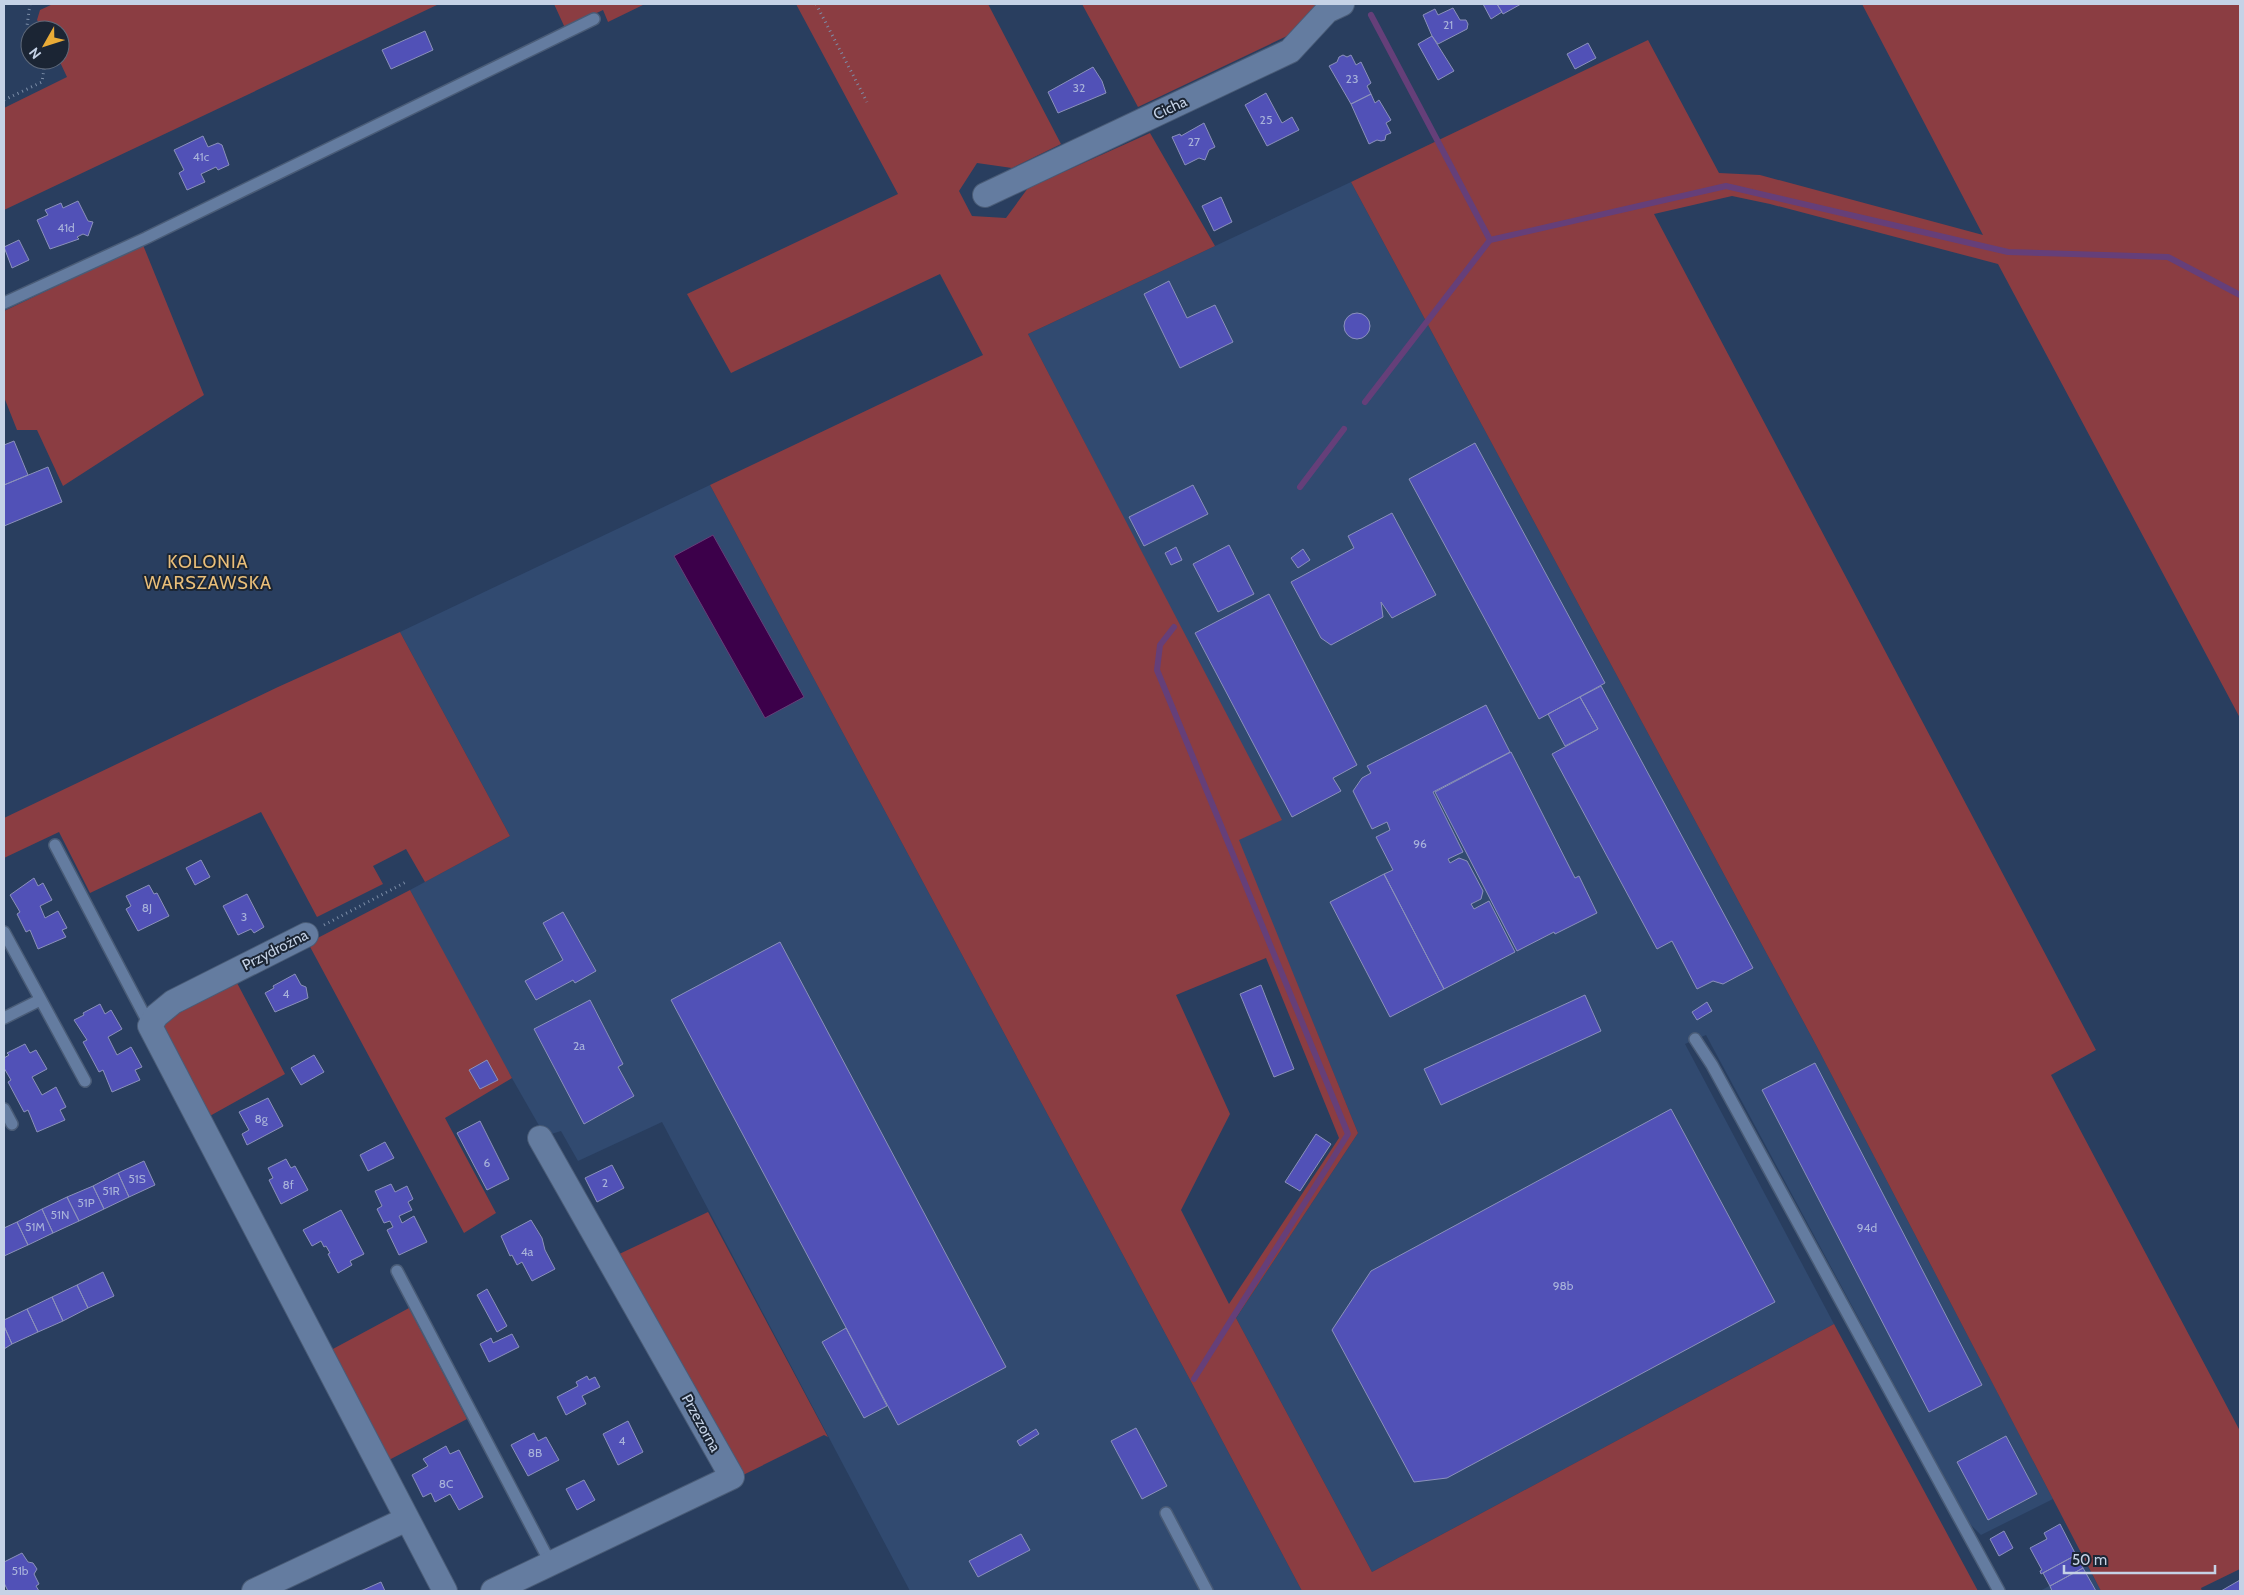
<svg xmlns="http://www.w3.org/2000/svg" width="2244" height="1595" font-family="Cabin,sans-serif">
<rect width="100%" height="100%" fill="#293e5f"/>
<path fill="#314a70" d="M1351 182 1816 1045 2053 1499 1981 1535 1969 1523 1706 1035 1685 1044 1834 1324 1372 1572 1236 1318 1358 1133 1238 840 1281 820 1028 334Z
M710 485 1188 1376 1302 1591H910L662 1122 578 1161 561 1131 545 1136 489 1038 410 890 510 836 400 632Z
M2087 1565 2101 1591H2040Z"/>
<path fill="#8b3d42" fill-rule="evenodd" d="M53 4H439L4 210V108L67 77 59 60 60 30H43L37 20 40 10Z
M554 4H645L608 22 603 10 565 28Z
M796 4H988L1061 144 1012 168 977 163 959 191 972 216 1006 218 1028 188 1150 133 1215 246 1028 334 1282 820 1239 840 1358 1133 1236 1318 1372 1572 1834 1324 1978 1591H1302L1188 1376 710 485 983 355 940 274 731 373 687 294 898 194ZM1266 958 1339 1138 1229 1304 1181 1210 1230 1114 1176 995Z
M1082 4H1318L1287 36 1138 107Z
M1862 4H2240V718L1998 264 1770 204 1732 196 1654 214 2096 1050 2051 1075 2240 1431V1569L2201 1588 2202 1591H2101L1816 1045 1351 182 1648 40 1719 173 1760 175 1983 235Z
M143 245 204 395 63 486 37 430H17L4 397V311Z
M400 632 510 836 425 882 406 849 373 866 383 884 317 917 261 812 90 893 59 832 4 858V818L278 687Z
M410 890 512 1078 445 1118 496 1213 464 1233 308 943Z
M236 981 285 1074 208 1117 163 1030 167 1017Z
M708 1212 828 1437 824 1435 743 1475 615 1256Z
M409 1308 467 1419 389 1460 331 1350Z"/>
<path fill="#3c004a" stroke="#653f79" d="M713 535 804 697 765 718 674 556Z"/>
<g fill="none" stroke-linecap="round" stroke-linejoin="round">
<path stroke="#653f79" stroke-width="6" d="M1371 15 1490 240
M1365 402 1490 240 1726 186 2008 252 2168 257 2240 295
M1300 487 1344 429
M1174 627 1160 645 1157 670 1348 1134 1194 1379"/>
</g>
<path fill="#5151b7" stroke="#8b91bb" d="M1483 4H1497L1502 12 1491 19Z
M1497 4H1521L1503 14Z
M1453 8 1460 20H1466L1468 24 1467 29 1438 44 1432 36 1423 15 1435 9 1438 15Z
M425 31 433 50 391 69 382 50Z
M1432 36 1454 71 1438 80 1418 44Z
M1588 43 1596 58 1575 69 1567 54Z
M1343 55 1347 57 1351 55 1356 65 1361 62 1371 83 1367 86 1371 94 1351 104 1329 66 1337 62 1339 57Z
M1093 67 1102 81 1106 93 1058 113 1048 92Z
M1266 93 1282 123 1292 117 1299 130 1267 146 1245 105Z
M1371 94 1375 103 1379 100 1391 120 1386 123 1391 133 1386 135 1385 140 1381 141 1377 140 1369 144 1351 104Z
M1204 123 1215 147 1209 150 1205 160 1199 158 1185 165 1172 137 1180 134 1181 136Z
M203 136 208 147 218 143 222 145 229 165 218 170 216 167 201 174 205 182 187 190 179 173 184 170 174 150Z
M1221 197 1232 222 1214 231 1202 206Z
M78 201 88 221 93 222 88 236 83 234 77 237 79 239 50 249 37 220 48 215 45 210 61 203 63 208Z
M19 240 29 260 12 268 4 247Z
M1169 281 1187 318 1215 305 1233 342 1180 368 1144 294Z
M1344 326a13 13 0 1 1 26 0a13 13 0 1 1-26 0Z
M14 441 28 475 4 485V445Z
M1475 443 1605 683 1539 719 1409 479Z
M48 467 62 502 4 526V485Z
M1193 485 1208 514 1144 546 1129 517Z
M1392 513 1436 595 1392 618 1381 602 1383 617 1331 645 1321 638 1291 582 1354 548 1348 536Z
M1229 545 1254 594 1218 612 1193 564Z
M1176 547 1182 560 1171 565 1165 553Z
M1303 549 1310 560 1298 568 1291 558Z
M1269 594 1357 765 1333 778 1341 791 1292 817 1195 633Z
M1601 686 1753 968 1723 984 1713 981 1697 989 1672 941 1657 949 1552 754 1598 729 1580 697Z
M1580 697 1598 729 1565 746 1548 714Z
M1486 705 1510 752 1433 792 1463 852 1448 859 1450 863 1459 858 1467 861 1483 891 1481 899 1471 904 1474 909 1489 901 1515 952 1444 989 1384 874 1393 870 1376 837 1390 830 1387 822 1372 829 1353 791 1362 778 1371 773 1367 766Z
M1511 752 1575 878 1579 876 1597 913 1555 934 1554 932 1517 951 1435 792Z
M201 860 210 877 195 885 186 868Z
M1384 874 1444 989 1390 1017 1330 902Z
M34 878 38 886 43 883 52 900 40 906 45 918 58 911 67 928 62 930 66 937 38 949 30 930 26 932 17 914 20 912 10 895Z
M149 885 154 894 157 893 169 916 138 931 126 909 131 906 126 896Z
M247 894 264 927 254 933 251 929 238 935 223 906Z
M563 912 596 971 575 983 573 980 536 1000 525 981 563 960 543 923Z
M780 942 1006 1367 898 1425 671 1000Z
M295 974 301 985 306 987 308 998 275 1012 265 993 274 988 273 986Z
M1261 985 1294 1069 1274 1077 1240 994Z
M1585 995 1601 1031 1441 1105 1424 1069Z
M590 1000 623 1064 618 1067 634 1096 584 1124 534 1029Z
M1707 1002 1712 1011 1697 1020 1692 1012Z
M100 1004 105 1014 111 1010 122 1029 108 1037 117 1055 131 1047 142 1067 135 1070 140 1080 112 1092 103 1070 99 1072 83 1042 87 1040 74 1020 84 1015 83 1013Z
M25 1044 30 1053 36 1050 47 1069 32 1077 42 1095 56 1087 66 1107 60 1110 65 1120 37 1132 28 1110 24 1112 8 1082 11 1080 4 1068V1058L9 1055 7 1053Z
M314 1055 324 1072 301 1085 291 1068Z
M487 1060 498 1080 480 1089 469 1070Z
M1815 1063 1982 1385 1929 1412 1762 1090Z
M268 1098 283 1126 247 1145 242 1134 249 1130 239 1112Z
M1671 1109 1775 1302 1447 1478 1414 1482 1332 1330 1371 1271Z
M480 1121 509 1179 487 1190 457 1133Z
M1316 1134 1331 1144 1300 1191 1285 1182Z
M385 1142 394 1158 368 1171 360 1155Z
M286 1159 291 1168 295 1166 308 1190 281 1204 269 1180 273 1178 268 1168Z
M144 1161 155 1185 129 1197 118 1173Z
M612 1165 624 1188 597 1202 585 1178Z
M118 1173 129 1197 104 1209 93 1186Z
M391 1184 395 1192 407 1186 413 1199 408 1202 412 1210 399 1216 402 1223 414 1216 427 1242 399 1255 387 1230 393 1227 390 1221 384 1223 377 1209 382 1206 375 1191Z
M93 1186 104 1209 79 1221 67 1197Z
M67 1197 79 1221 53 1233 42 1209Z
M42 1209 53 1233 28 1245 17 1222Z
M341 1210 364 1254 350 1261 352 1265 338 1273 328 1254 330 1253 326 1246 324 1247 321 1241 312 1246 303 1230Z
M531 1220 542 1238 545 1250 555 1269 532 1281 522 1262 517 1265 512 1255 510 1256 501 1236Z
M17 1222 28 1245 4 1256V1228Z
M103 1272 114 1296 88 1308 77 1285Z
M77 1285 88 1308 63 1321 52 1297Z
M487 1289 507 1326 497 1332 477 1295Z
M52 1297 63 1321 38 1332 27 1309Z
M27 1309 38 1332 12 1344 4 1326V1320Z
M4 1326 12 1344 4 1349Z
M846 1328 887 1406 864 1418 822 1342Z
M512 1334 519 1347 489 1362 480 1344 491 1338 493 1343Z
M587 1376 589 1380 595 1377 600 1387 582 1396 586 1404 566 1415 557 1397 578 1386 576 1382Z
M628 1421 643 1452 618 1465 603 1434Z
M1136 1428 1167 1486 1142 1499 1111 1441Z
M1036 1429 1039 1434 1020 1446 1017 1441Z
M534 1433 538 1441 546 1437 559 1460 528 1476 511 1445Z
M2006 1436 2037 1494 1988 1520 1957 1462Z
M446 1446 450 1454 459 1450 483 1497 459 1510 450 1494 435 1502 431 1493 423 1497 412 1475 428 1466 423 1459Z
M584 1480 595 1500 577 1510 566 1489Z
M2060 1524 2076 1555 2041 1574 2040 1571 2042 1570 2030 1548 2047 1539 2044 1533Z
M2004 1531 2013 1548 1999 1556 1990 1539Z
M1021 1534 1030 1550 978 1577 969 1561Z
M22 1553 28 1562 33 1563 37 1569 34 1574 39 1584 36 1586 39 1591H8L4 1583V1562Z
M2076 1555 2083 1568 2050 1586 2043 1573Z
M2083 1568 2096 1591H2052L2050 1586Z
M2240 1580V1591H2221Z
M381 1582 385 1591H359L363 1590Z"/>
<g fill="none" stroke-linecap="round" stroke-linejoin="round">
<defs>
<path id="service" d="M4 303 146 238 594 19
M55 845 150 1026
M4 932 85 1081
M4 1018 40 1000
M1695 1039 1712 1065 1999 1591
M4 1109 12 1124
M397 1271 551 1564
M1166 1513 1207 1591"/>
<path id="minor" d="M985 195 1290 51 1327 11 1342 4
M306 935 173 1002 156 1016 150 1026 445 1591
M254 1591 407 1519
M493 1591 732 1477 540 1138"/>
</defs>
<use href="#service" stroke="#4a5c77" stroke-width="14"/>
<use href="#minor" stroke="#4a5c77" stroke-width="26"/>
<path stroke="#7d8ea8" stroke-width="3" stroke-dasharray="1 4" stroke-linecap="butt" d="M30 4 27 26 30 35
M816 4 867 102
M4 100 42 82 44 69 40 60
M324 925 406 882"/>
<use href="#service" stroke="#647ca0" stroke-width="11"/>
<use href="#minor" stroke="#647ca0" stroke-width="24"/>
</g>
<g text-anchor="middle" stroke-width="4" stroke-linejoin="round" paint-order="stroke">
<g font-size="12" fill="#a8b2da">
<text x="1448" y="29">21</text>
<text x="1352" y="83">23</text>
<text x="1079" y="92">32</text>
<text x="1266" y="124">25</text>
<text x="1194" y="146">27</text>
<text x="201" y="161">41c</text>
<text x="66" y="232">41d</text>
<text x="1420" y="848">96</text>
<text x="147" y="912">8J</text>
<text x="244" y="921">3</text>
<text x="286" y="998">4</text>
<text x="579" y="1050">2a</text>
<text x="261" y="1123">8g</text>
<text x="487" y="1167">6</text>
<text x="137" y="1183">51S</text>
<text x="605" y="1187">2</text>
<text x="288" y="1189">8f</text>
<text x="111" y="1195">51R</text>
<text x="86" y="1207">51P</text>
<text x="60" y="1219">51N</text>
<text x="35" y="1231">51M</text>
<text x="1867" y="1232">94d</text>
<text x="527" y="1256">4a</text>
<text x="1563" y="1290">98b</text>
<text x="622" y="1445">4</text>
<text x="535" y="1457">8B</text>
<text x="446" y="1488">8C</text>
<text x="20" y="1575">51b</text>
</g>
<g font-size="15" fill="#c5d2e6" stroke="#1b2534">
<text transform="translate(1170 108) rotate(-25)" y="5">Cicha</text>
<text transform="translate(275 950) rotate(-27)" y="5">Przydrożna</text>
<text transform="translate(701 1423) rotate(61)" y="5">Przezorna</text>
</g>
<g font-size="18" letter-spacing="1" fill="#e9be79" stroke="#1b2534">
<text x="208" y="568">KOLONIA<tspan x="208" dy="21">WARSZAWSKA</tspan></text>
</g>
</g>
<rect width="2244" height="1595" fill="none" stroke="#c5d2e6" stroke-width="10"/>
<g transform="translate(45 45) rotate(231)"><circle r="24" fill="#1b2534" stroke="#5f6a7b"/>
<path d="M0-4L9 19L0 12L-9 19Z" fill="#e9ab37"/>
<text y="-8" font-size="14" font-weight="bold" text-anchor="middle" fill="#c5d2e6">N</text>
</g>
<path d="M2064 1565v8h151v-8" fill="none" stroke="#c5d2e6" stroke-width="2.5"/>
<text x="2072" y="1565" font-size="15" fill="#c5d2e6" stroke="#1b2534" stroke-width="4" paint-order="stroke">50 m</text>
</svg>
